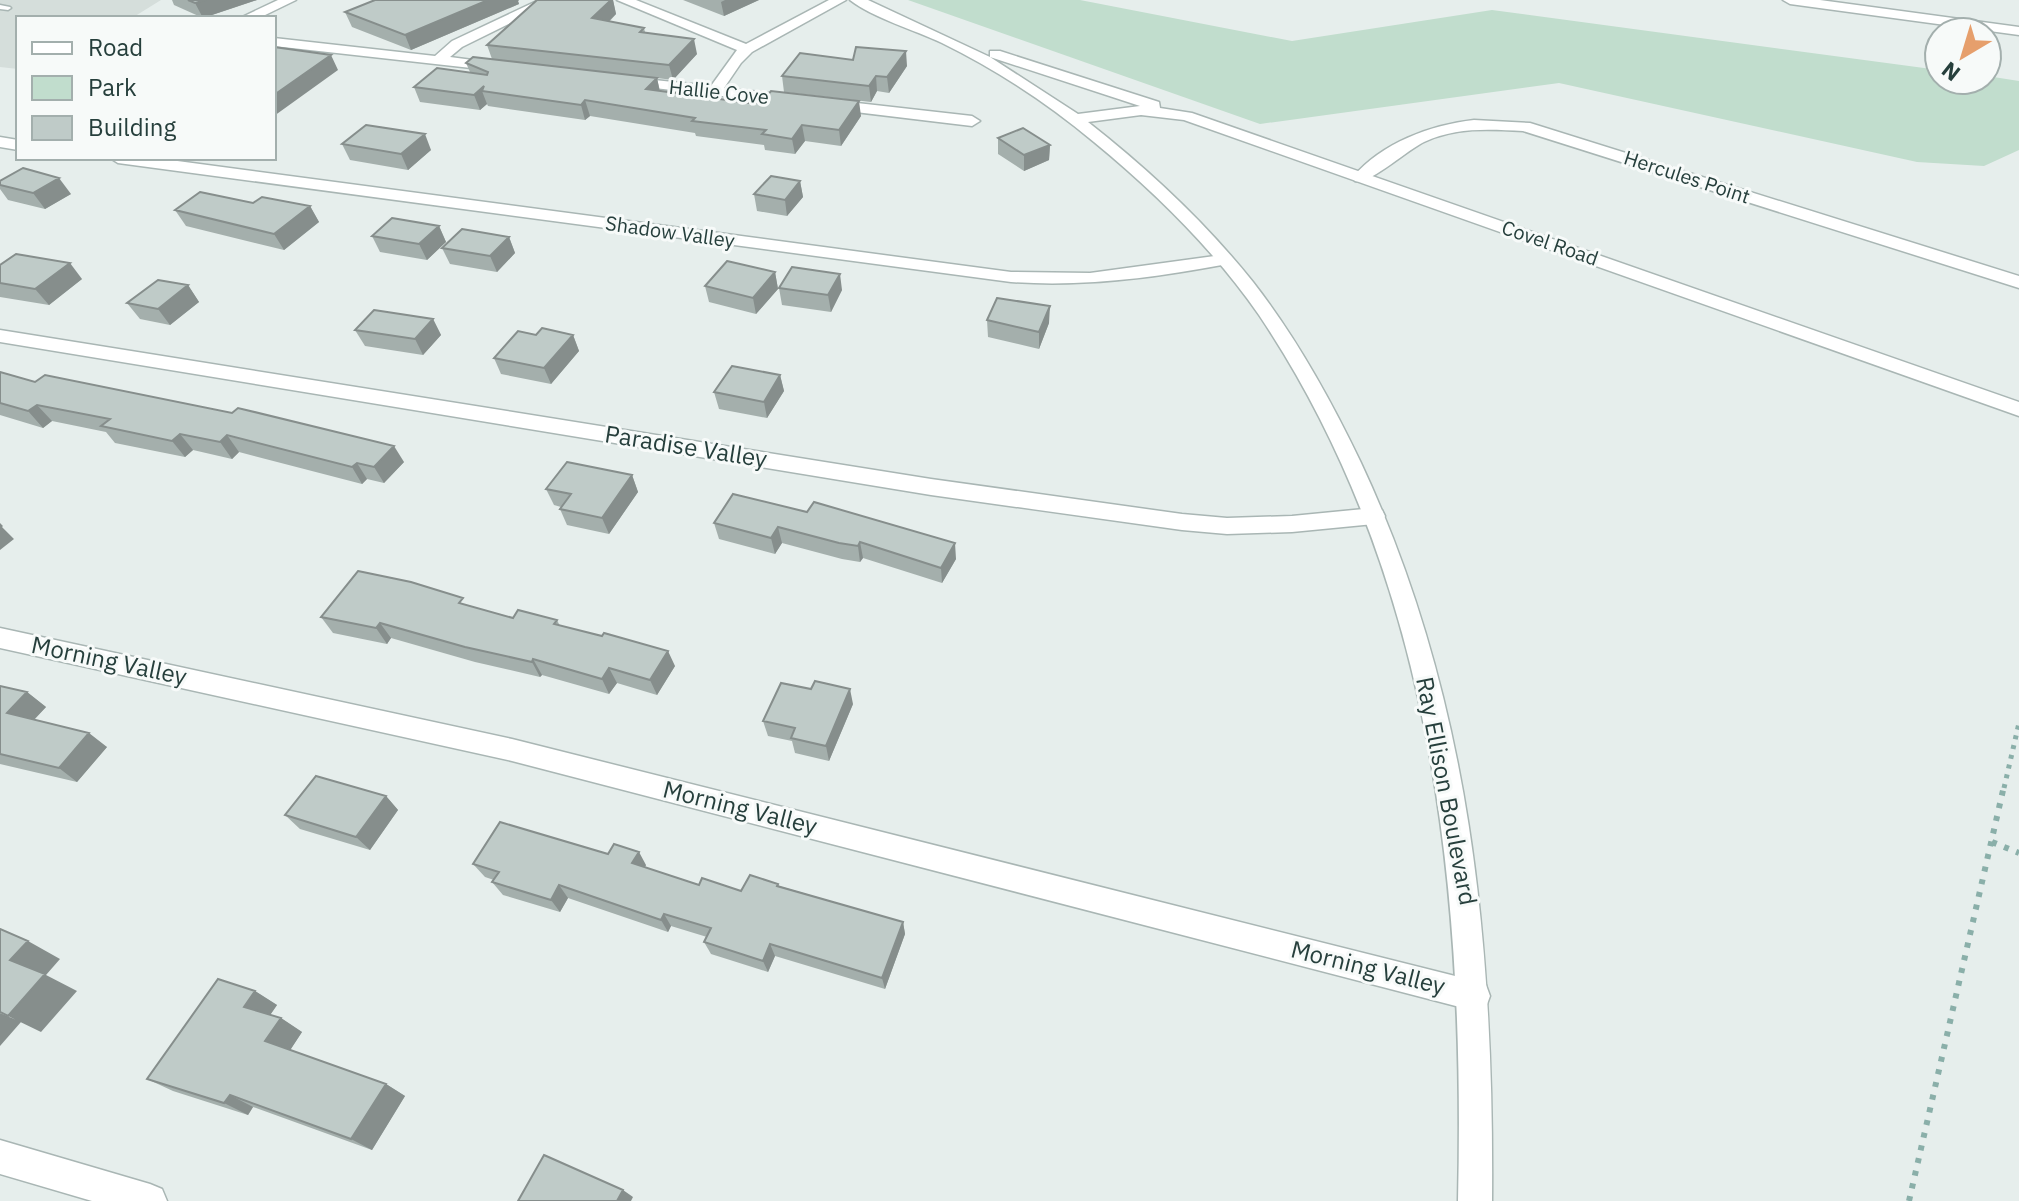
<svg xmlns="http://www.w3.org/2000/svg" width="2019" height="1201" font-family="'IBM Plex Sans',sans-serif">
<rect width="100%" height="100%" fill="#e6eeec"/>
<path fill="#d5dedb" d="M0 0H161L132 18H18V69L0 67Z"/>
<path fill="#c1ddcd" d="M908 0H1080L1292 41 1492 10 1939 70V80H1987V76L2019 81V150L1984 166 1917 162 1559 83 1260 124Z"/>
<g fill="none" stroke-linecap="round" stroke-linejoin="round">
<defs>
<path id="service" d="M0 5 10 7 11 8 8 10 0 9Z"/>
<path id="minor" d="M278 0H296L259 18H240Z
M539 0H557L462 47 450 57 503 64V70L498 71 274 46V38L435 56 452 41Z
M617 0H636L746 44 829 0H846L752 52 741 63 724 88 972 116 980 121 972 126 621 84 619 81 626 77 711 86 737 50Z
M1783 0H1820L2019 27V35L1790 4Z
M1474 120 1530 123 2019 276V288L1523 131C1489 129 1455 127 1424 142 1407 150 1371 184 1355 181L1353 177C1382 143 1430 125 1474 120Z
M0 137 18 140V150L0 147Z
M110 158H155L1011 272 1090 273 1222 255 1231 260 1222 265C1152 278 1083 287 1011 282L118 163Z
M0 330 931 479 1182 514 1227 518 1292 516 1374 508 1382 510 1385 516 1382 522 1374 524 1292 532 1227 534 1182 530 931 495 0 342Z
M0 628 512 739 1475 981 1486 985 1490 996 1486 1007 1475 1011 512 761 0 648Z
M0 1140 150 1184 162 1189 167 1201H92L0 1174Z"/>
<path id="tertiary" d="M850 0H868L990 57V51H1000L1159 102 1160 108 1192 113 2019 402V416L1184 120 1141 115 1088 122C1148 169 1205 222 1253 282 1296 337 1331 400 1361 463 1471 698 1494 945 1492 1201H1458C1465 895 1435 577 1259 315 1214 250 1155 192 1094 142 1047 103 997 70 942 43 915 30 873 18 850 0ZM990 57 1140 106 1078 114Z"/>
</defs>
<use href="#service" stroke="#a9b6b4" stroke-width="3"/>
<use href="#minor" stroke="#a9b6b4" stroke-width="3"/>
<use href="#tertiary" stroke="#a9b6b4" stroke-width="3"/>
<path stroke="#8aafa9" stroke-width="5" stroke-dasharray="4 6" stroke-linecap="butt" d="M2004 788 2019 723"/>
<path stroke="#8aafa9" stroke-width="6" stroke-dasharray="5 8" stroke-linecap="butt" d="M1992 842 2019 853
M1909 1201 2004 786"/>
<use href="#service" fill="#fff" fill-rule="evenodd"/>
<use href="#minor" fill="#fff" fill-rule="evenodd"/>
<use href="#tertiary" fill="#fff" fill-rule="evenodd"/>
</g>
<path fill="#a4afac" d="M172 0H257L203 18 174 5Z
M375 0H519L518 1 519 4 411 50 352 27 345 12Z
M537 0H613L616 14 609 22 644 28 645 32 697 54 673 80 657 78 660 91 861 116 841 146 805 141 795 154 765 150 764 145 696 136 695 133 590 116 585 120 488 106 487 104 480 110 420 102 414 87 470 72 466 63 492 59 487 45Z
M683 0H759L724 16Z
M907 66 889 93 877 91 871 102 784 92 782 76Z
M998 138 1050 145 1049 160 1024 171 998 154Z
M342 144 431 150 408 170 350 160Z
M0 181 71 194 45 209 8 200 0 189Z
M800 181 803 197 787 216 757 211 754 194Z
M253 203 310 206 319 222 284 250 186 226 175 210Z
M439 226 446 242 427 260 380 252 372 236Z
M509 237 515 253 497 272 450 264 442 248Z
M0 265 82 279 49 305 0 297Z
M775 272 778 289 756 314 709 302 705 286Z
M188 285 199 302 170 325 140 319 127 303Z
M779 288 842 290 831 312 782 305Z
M433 319 441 335 423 355 365 346 355 330Z
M987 320 1049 323 1039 349 988 337Z
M536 335H573L579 351 551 384 501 374 494 358Z
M0 372 35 382 404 462 384 483 367 479 362 484 239 452 232 459 193 450 185 457 115 443 106 432 52 421 43 428 0 415Z
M780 375 784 391 767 418 719 409 714 392Z
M632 475 638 492 609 534 567 525 560 509 561 507 554 505 546 489Z
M733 494 956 559 942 583 863 558 860 562 842 559 782 543 775 554 719 539 714 523Z
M467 605 513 618 557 620 560 626 675 666 657 695 617 683 609 694 542 675 540 677 475 662 391 638 387 644 333 633 321 617Z
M0 686 27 692 46 707 34 720 107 747 77 782 0 764Z
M853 704 829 761 795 753 792 741 768 736 763 721Z
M386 796 398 810 370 850 300 829 285 815Z
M473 864 646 865 645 867 699 885 741 891 778 884 779 886 903 922 905 934 885 989 775 956 768 972 711 954 704 942 707 937 671 926 668 932 568 898 560 912 503 895 492 882 494 880 485 877Z
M255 991 277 1005 270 1015 281 1018 302 1032 290 1050 386 1084 405 1096 372 1150 253 1107 248 1115 173 1091 147 1079Z"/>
<path fill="#868e8c" d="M206 0H257L203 18 195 3Z
M488 0H519L518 1 519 4 411 50 405 35Z
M611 0H613L616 14 597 33 592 18Z
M725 0H759L724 16 721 2Z
M694 39 697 54 673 80 669 65Z
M906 51 907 66 889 93 887 77Z
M331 55 338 70 274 116V95Z
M876 76 877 91 871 102 869 86Z
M657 78 660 93 646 89Z
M484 86 482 91 487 104 480 110 474 95Z
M585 100 590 116 585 120 581 105Z
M859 101 861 116 841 146 839 130Z
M802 125 805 141 795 154 792 139Z
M425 134 431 150 408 170 401 154Z
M1050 145 1049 160 1024 171V155Z
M59 178 71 194 45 209 33 193Z
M800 181 803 197 787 216 785 200Z
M310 206 319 222 284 250 274 234Z
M439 226 446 242 427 260 419 244Z
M509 237 515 253 497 272 490 256Z
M70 263 82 279 49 305 35 289Z
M775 272 778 289 756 314 753 298Z
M840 274 842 290 831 312 828 295Z
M188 285 199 302 170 325 158 309Z
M1050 306 1049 323 1039 349V332Z
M433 319 441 335 423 355 415 339Z
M573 335 579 351 551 384 544 368Z
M780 375 784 391 767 418 764 402Z
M37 405 52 421 43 428 28 411Z
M180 434 193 450 185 457 172 441Z
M227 435 239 452 232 459 220 442Z
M394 446 404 462 384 483 374 467Z
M357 463 367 479 362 484 352 467Z
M632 475 638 492 609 534 602 518Z
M0 523 3 526 2 527 14 539 0 550Z
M778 527 782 543 775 554 771 538Z
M860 542 863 558 860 562 858 546Z
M955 543 956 559 942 583 941 568Z
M380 623 391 638 387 644 376 628Z
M668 651 675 666 657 695 650 680Z
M533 659 542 675 540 677 532 662Z
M609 668 617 683 609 694 602 679Z
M850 689 853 704 829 761 826 746Z
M27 692 46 707 26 728 7 713Z
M89 733 107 747 77 782 59 768Z
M386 796 398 810 370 850 356 837Z
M639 852 646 865 640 876 632 863Z
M559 885 568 898 560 912 551 900Z
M664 914 671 926 668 932 661 920Z
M903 922 905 934 885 989 882 978Z
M28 941 60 959 46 975 77 991 41 1032 8 1016 10 960Z
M770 944 775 956 768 972 763 961Z
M255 991 277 1005 266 1021 244 1007Z
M0 1013 21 1022 0 1046Z
M281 1018 302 1032 287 1055 265 1041Z
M386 1084 405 1096 372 1150 351 1139Z
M230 1095 253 1107 248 1115 224 1103Z
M623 1190 633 1197 631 1201H617Z"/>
<path fill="#bfcbc8" stroke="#868e8c" stroke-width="2" d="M188 0H206L195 3Z
M375 0H488L405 35 345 12Z
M537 0H611L592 18 644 28 640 32 694 39 669 65 487 45Z
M274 47 331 55 274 95Z
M856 47 906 51 887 77 876 76 869 86 782 76 800 53 853 60Z
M473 57 657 78 646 89 749 103H761L771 91 859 101 839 130 802 125 792 139 762 134 766 130 692 121 695 118 585 100 581 105 482 91 484 86 474 95 414 87 437 68 487 75 488 72 466 63Z
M366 125 425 134 401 154 342 144Z
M1023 128 1050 145 1024 155 998 138Z
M23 168 59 178 33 193 0 185V181Z
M771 176 800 181 785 200 754 194Z
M200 192 253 203 262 197 310 206 274 234 175 210Z
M392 218 439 226 419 244 372 236Z
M462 229 509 237 490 256 442 248Z
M16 254 70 263 35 289 0 283V265Z
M727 261 775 272 753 298 705 286Z
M792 267 840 274 828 295 779 288Z
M158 280 188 285 158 309 127 303Z
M997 298 1050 306 1039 332 987 320Z
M374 310 433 319 415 339 355 330Z
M542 328 573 335 544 368 494 358 518 331 536 335Z
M732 366 780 375 764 402 714 392Z
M0 372 35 382 45 375 232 413 238 408 394 446 374 467 357 463 352 467 227 435 220 442 180 434 172 441 101 426 110 419 37 405 28 411 0 403Z
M567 462 632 475 602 518 560 509 571 494 546 489Z
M733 494 807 512 814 502 955 543 941 568 860 542 858 546 839 543 778 527 771 538 714 523Z
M358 571 411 582 463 598 459 603 513 618 518 610 557 620 554 624 602 636 604 633 668 651 650 680 609 668 602 679 533 659 532 662 465 647 380 623 376 628 321 617Z
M815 681 850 689 826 746 791 738 795 728 763 721 781 683 811 689Z
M0 686 27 692 7 713 89 733 59 768 0 754Z
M316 776 386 796 356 837 285 815Z
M500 822 608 854 614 844 639 852 632 863 699 885 702 878 741 891 750 875 778 884 777 886 903 922 882 978 770 944 763 961 704 942 711 928 664 914 661 920 559 885 551 900 492 882 499 872 473 864Z
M0 929 28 941 10 960 45 974 8 1016 0 1012Z
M218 979 255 991 244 1007 281 1018 265 1041 386 1084 351 1139 230 1095 224 1103 147 1079Z
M544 1155 623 1190 617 1201H518Z"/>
<g text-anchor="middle" stroke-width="6" stroke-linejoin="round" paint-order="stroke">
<g font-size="20" fill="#263f3c" stroke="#f7faf9">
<text transform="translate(719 92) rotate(6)" y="7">Hallie Cove</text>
<text transform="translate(1687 177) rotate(18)" y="7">Hercules Point</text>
<text transform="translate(670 232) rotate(8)" y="7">Shadow Valley</text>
<text transform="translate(1550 243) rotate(19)" y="7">Covel Road</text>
</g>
<g font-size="24" fill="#263f3c" stroke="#f7faf9">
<text transform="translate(686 447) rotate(9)" y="8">Paradise Valley</text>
<text transform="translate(109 661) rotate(12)" y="8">Morning Valley</text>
<text transform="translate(1446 791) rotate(79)" y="8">Ray Ellison Boulevard</text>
<text transform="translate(740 808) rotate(14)" y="8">Morning Valley</text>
<text transform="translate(1368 968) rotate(14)" y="8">Morning Valley</text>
</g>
</g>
<rect x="16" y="16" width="260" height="144" fill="#f7faf9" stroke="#a3afad" stroke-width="2"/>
<rect x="32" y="42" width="40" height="12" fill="#ffffff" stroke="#a3afad" stroke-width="2"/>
<text x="88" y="56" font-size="24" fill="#263f3c">Road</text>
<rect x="32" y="76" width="40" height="24" fill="#c1ddcd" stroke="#a3afad" stroke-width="2"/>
<text x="88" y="96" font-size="24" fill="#263f3c">Park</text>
<rect x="32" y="116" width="40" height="24" fill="#bfcbc8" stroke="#a3afad" stroke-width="2"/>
<text x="88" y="136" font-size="24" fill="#263f3c">Building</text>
<g transform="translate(1963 56) rotate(218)"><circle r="38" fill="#f7faf9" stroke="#a3afad" stroke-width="2"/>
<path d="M0-6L14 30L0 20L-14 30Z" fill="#e69f6c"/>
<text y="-12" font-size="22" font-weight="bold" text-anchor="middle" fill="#263f3c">N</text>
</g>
</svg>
